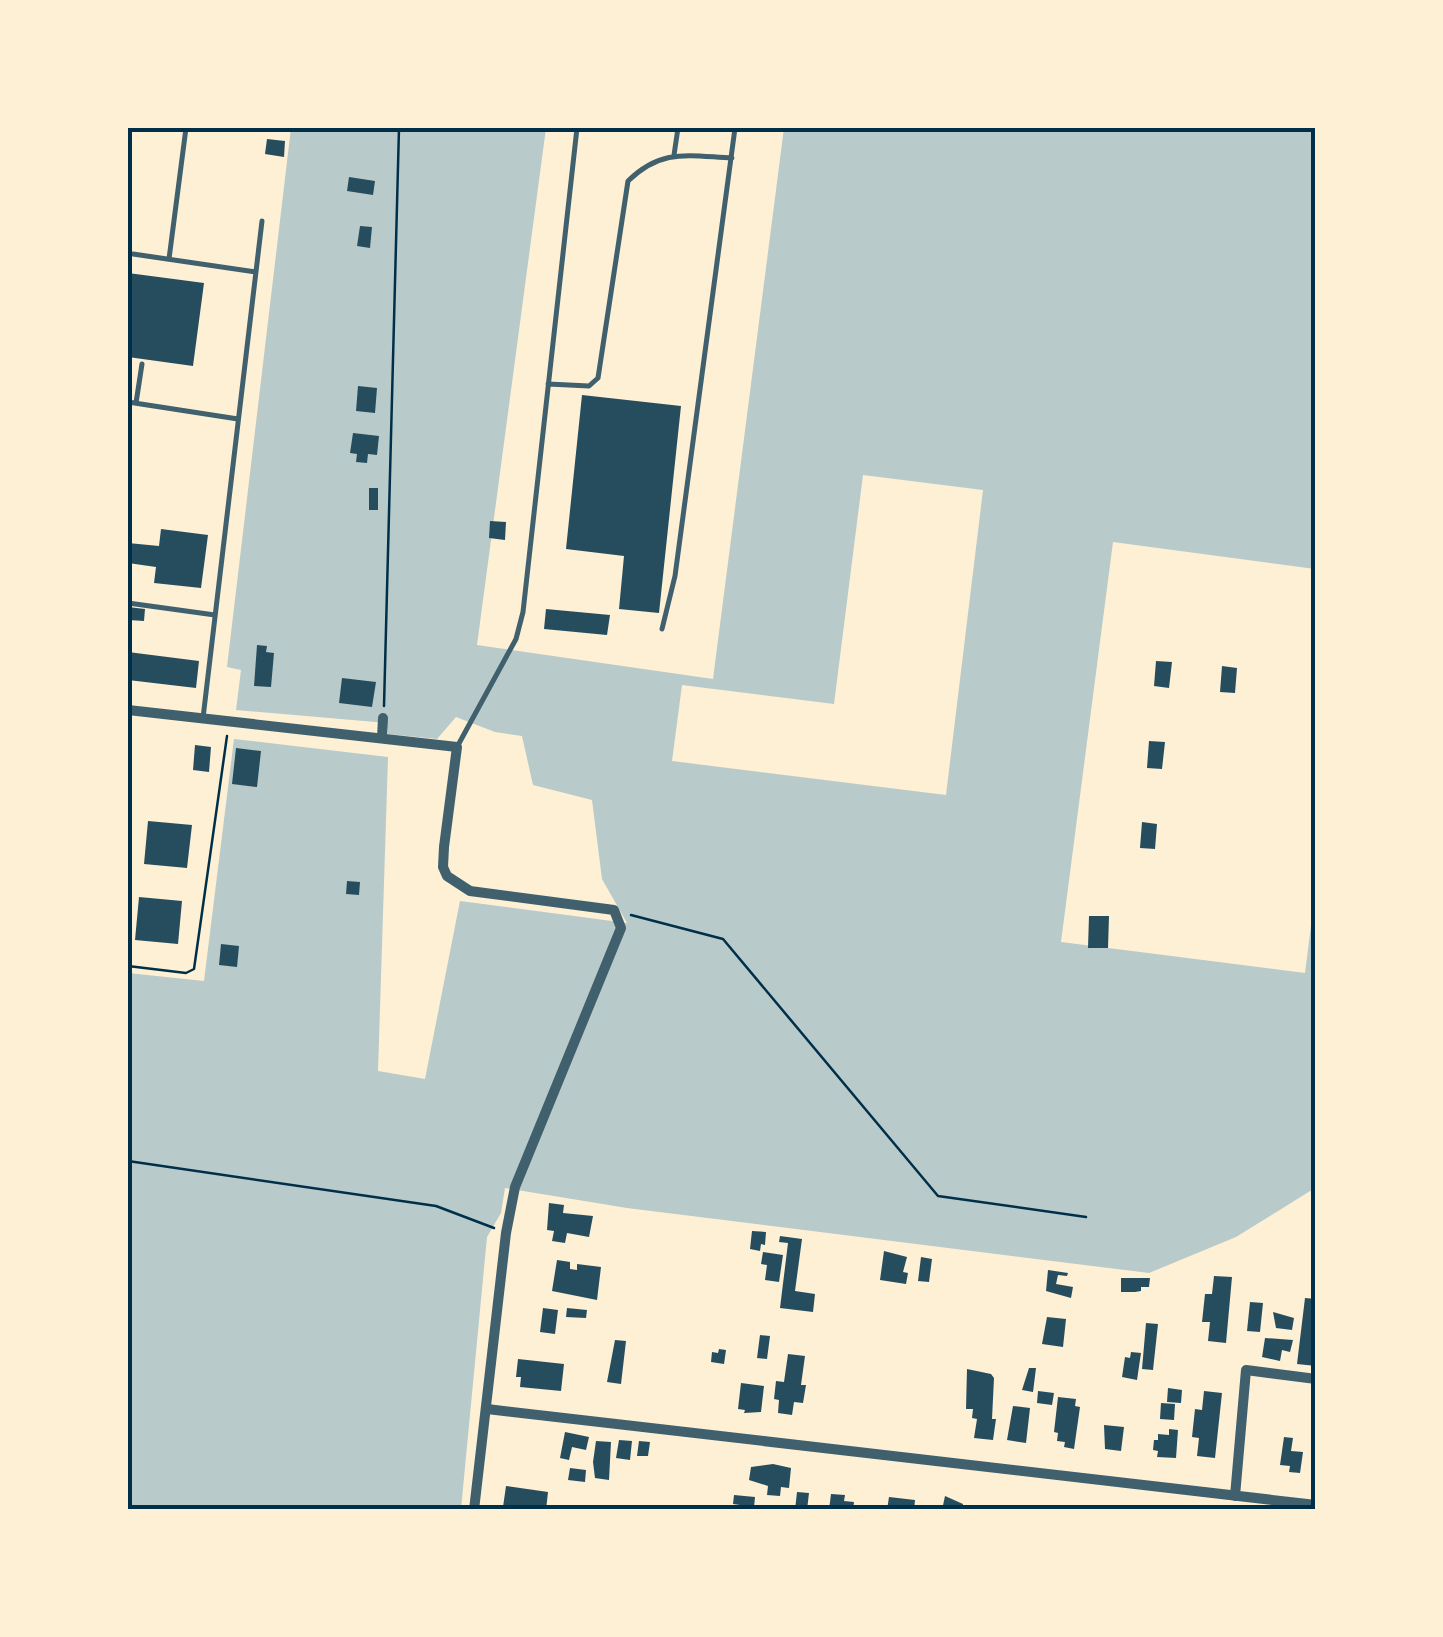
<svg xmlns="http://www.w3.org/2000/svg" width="1443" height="1637" font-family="'Alegreya Sans',sans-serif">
<rect width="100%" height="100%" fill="#fdf0d5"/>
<path fill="#b9caca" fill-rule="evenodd" d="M291 128H546L477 645 713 679 784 128H1315V569L1113 542 1061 942 1305 973 1315 894V1188L1236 1237 1149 1273 627 1208 505 1188 501 1213 487 1237 461 1509 128 1510V973L204 981 234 739 388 757 378 1071 425 1079 460 901 627 923 602 879 592 800 533 785 522 736 495 732 456 717 437 739 388 734 387 723 236 710 241 670 227 667ZM863 475 983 490 946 795 672 761 682 685 834 704Z"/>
<path fill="#264d5e" d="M267 139 285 141 284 157 265 154Z
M349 177 375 181 373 195 347 191Z
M360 226 372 227 370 248 357 246Z
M128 273 204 283 193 366 128 357Z
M358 386 377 388 375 413 356 411Z
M582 395 681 406 659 613 619 609 624 556 566 549Z
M353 433 379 436 377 455 368 454 367 463 356 462 357 454 350 453Z
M369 488H378V510H369Z
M490 521 506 522 505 540 489 538Z
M161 529 208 535 201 588 154 583 156 567 128 563V543L159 546Z
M128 607 145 609 144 621 128 620Z
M546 609 610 615 607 635 544 629Z
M257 645 267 646 266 652 274 653 271 687 254 686Z
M128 652 199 661 196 688 128 680Z
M1156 661 1172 662 1169 688 1154 686Z
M1222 666 1237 668 1235 693 1220 692Z
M342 678 376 682 372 707 339 703Z
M1149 741 1165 742 1162 769 1147 768Z
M195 745 211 747 209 772 193 770Z
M236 748 261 751 257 787 232 784Z
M148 821 192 825 187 868 144 864Z
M1142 822 1157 824 1155 849 1140 848Z
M347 881 360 882 359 895 346 894Z
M139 897 182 901 178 944 135 940Z
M1089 916H1109L1108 948H1088Z
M221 944 239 946 237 967 219 965Z
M549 1203 564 1205 563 1213 593 1216 589 1237 567 1233 565 1243 552 1241 554 1231 547 1230Z
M752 1231 766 1232 765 1245 761 1244 760 1251 750 1249Z
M780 1236 802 1239 795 1291 815 1294 813 1312 780 1308 788 1243 779 1242Z
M884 1251 907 1257 903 1272 908 1273 906 1284 880 1280Z
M763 1252 783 1255 779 1282 765 1280 767 1265 761 1264Z
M921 1257 932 1259 929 1282 918 1281Z
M557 1260 570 1262V1269L577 1270V1264L601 1267 597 1300 552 1291Z
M1048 1270 1068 1273 1067 1276 1058 1275 1056 1284 1073 1287 1071 1298 1046 1291Z
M1214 1276 1232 1277 1226 1343 1208 1341 1210 1322H1202L1205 1294H1212Z
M1121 1278H1150L1149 1287H1141V1291L1135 1292H1121Z
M1305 1298 1316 1299V1366L1297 1364Z
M1250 1302 1263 1303 1260 1332 1247 1331Z
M543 1308 558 1310 555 1334 540 1332Z
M567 1308 587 1310 586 1318 566 1317Z
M1273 1312 1294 1318 1292 1330 1276 1328Z
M1047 1317 1066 1319 1063 1347 1042 1344Z
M1146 1323 1158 1324 1153 1370 1142 1369Z
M760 1335 770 1336 767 1359 757 1358Z
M1265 1338 1293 1340 1290 1352 1282 1350 1280 1361 1262 1357Z
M615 1340 626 1341 621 1384 607 1382Z
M719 1349 726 1350 724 1364 711 1362 712 1352 718 1353Z
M1131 1352 1141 1353 1137 1380 1122 1377 1125 1357 1130 1358Z
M788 1354 805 1356 801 1385H806L803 1403 794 1402 792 1415 778 1413 779 1400 774 1399 776 1381 784 1382Z
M518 1359 564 1364 561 1391 520 1387 521 1377H516Z
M1029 1368H1036L1033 1392 1022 1390Z
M967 1369 991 1374 994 1378 992 1419H996L993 1440 974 1438 977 1419 972 1418 973 1409H966Z
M741 1383 764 1386 761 1412 744 1413 745 1410 738 1409Z
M1168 1388 1182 1390 1181 1403 1167 1402Z
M1038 1391 1054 1393 1052 1405 1037 1403Z
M1204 1391 1222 1393 1215 1458 1197 1456 1199 1438 1192 1437 1195 1409 1202 1410Z
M1058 1397 1076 1399 1075 1406 1080 1407 1074 1449 1064 1447 1065 1442 1057 1441 1058 1433 1054 1432Z
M1161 1403 1175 1404 1174 1420 1160 1419Z
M1013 1406 1030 1408 1026 1443 1007 1440Z
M1104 1425 1124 1427 1121 1451 1105 1449Z
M1169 1429 1178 1430 1176 1458 1157 1457 1158 1451 1153 1450 1154 1440H1158V1434L1169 1435Z
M565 1432 589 1437 586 1450 572 1447 569 1460 560 1458Z
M1284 1437 1293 1438 1291 1451 1303 1452 1300 1473 1289 1472 1290 1466 1280 1465Z
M619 1440 632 1441 630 1460 616 1458Z
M596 1441 611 1442 609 1480 595 1478 593 1462Z
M639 1441 650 1442 648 1456H637Z
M773 1464 791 1468 789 1488 781 1487 780 1496 767 1495 768 1486 749 1480 751 1467Z
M570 1468 586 1470 585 1482 568 1480Z
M506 1486 548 1492 546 1510 503 1507Z
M797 1492 809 1493 807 1510H795Z
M831 1494 845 1495 844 1501 854 1502 853 1510H829Z
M734 1495 755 1497 754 1507 733 1504Z
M945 1496 963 1504 962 1510H942Z
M889 1497 915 1500 914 1510H887Z"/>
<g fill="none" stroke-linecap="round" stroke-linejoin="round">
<path stroke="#003049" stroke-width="2.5" d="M384 706 399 128
M631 915 723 939 938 1196 1086 1217
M128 966 186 973 194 969 227 736
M128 1161 436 1206 494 1228"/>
<path stroke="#3f606c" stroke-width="5" d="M674 155 678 128
M133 254 256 272
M169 259 186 128
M548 384 589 386 598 378 628 181C662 148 688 156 732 158
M128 402 238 419
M136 403 142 364
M128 603 215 615
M662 629 675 576 735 128
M203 718 262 221
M457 747 516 639 523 612 577 128"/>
<path stroke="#3f606c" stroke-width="10" d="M128 710 457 747 444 847 443 867 447 876 470 891 614 910 621 928 515 1187 506 1233 474 1510
M382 738 383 718
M487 1409 1316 1505
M1235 1496 1246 1370 1316 1379"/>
</g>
<rect width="1443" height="1637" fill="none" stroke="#fdf0d5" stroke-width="260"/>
<rect x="130" y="130" width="1183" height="1377" fill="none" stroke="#003049" stroke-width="4"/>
</svg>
